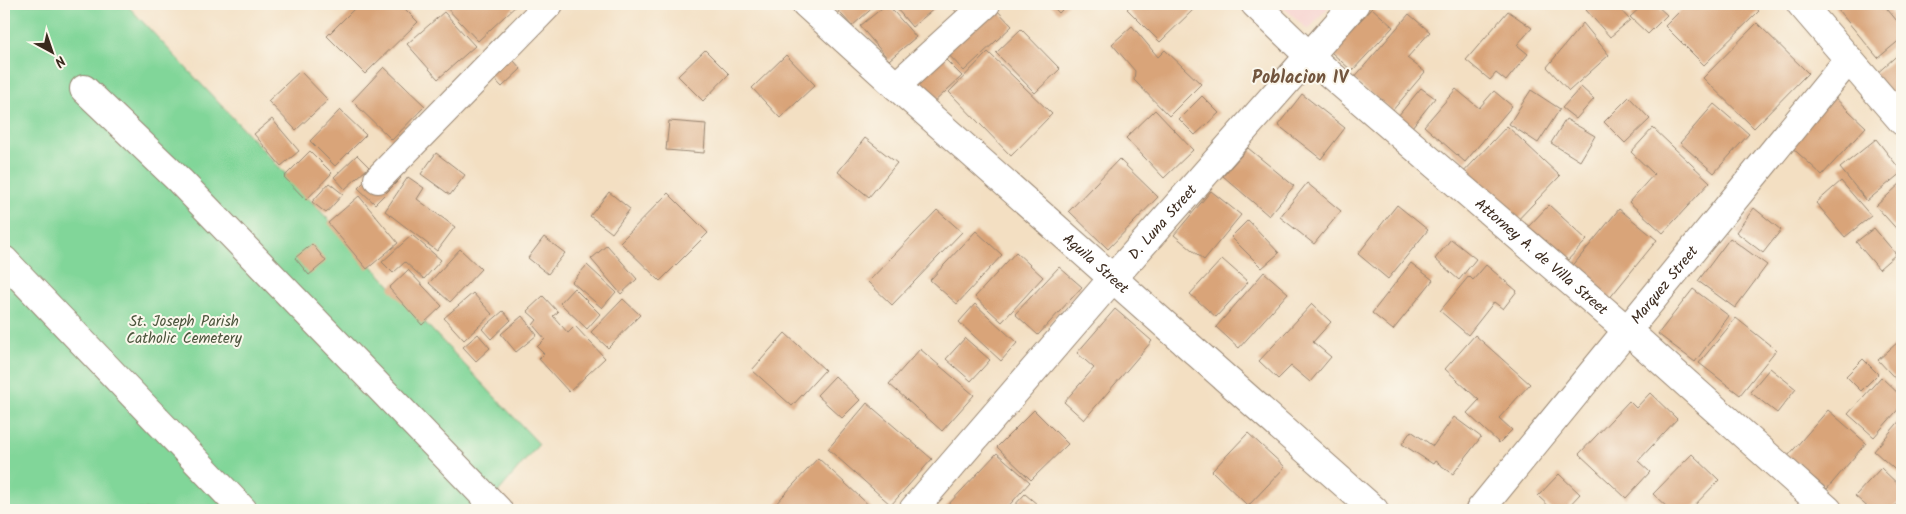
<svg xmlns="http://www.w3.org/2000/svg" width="1906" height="514" font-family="Kalam,sans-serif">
<rect width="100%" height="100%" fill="#fbf7ec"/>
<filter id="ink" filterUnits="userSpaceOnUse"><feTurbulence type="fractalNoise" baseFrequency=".02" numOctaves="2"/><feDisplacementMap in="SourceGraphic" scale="10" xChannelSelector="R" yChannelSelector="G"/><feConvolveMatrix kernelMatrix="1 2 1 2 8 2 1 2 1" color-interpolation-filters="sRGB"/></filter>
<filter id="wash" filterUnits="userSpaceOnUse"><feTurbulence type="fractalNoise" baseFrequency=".0096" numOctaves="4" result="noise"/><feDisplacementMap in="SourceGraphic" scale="20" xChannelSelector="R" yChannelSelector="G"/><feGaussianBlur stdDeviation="1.12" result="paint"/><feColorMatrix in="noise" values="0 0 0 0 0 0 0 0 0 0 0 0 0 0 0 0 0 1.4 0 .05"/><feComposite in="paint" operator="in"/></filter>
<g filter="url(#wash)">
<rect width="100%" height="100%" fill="#f3dfc2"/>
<path fill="#f7d0cd" d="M1280 4H1331L1308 30Z"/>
<path fill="#81d699" stroke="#5e805c" d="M4 4H126L539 444 483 510H4Z"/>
<g id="blocks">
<path fill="#d9a479" d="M359 4H400L418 22 365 74 327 36Z
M443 4H518L478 41Z
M832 4H877L852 26Z
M887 4 916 37 889 60 860 26Z
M893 4H940L912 27Z
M950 4H968L957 13Z
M1050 4H1068L1059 13Z
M1132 4H1193L1196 7 1160 42 1127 9Z
M1593 4H1615L1630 20 1610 37 1586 10Z
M1644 4H1655L1667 15 1648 34 1630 17Z
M1687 4H1751L1759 11 1704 65 1665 26Z
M1833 4H1883L1902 27V38L1878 58Z
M994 7 1012 26 964 71 946 52Z
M1372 8 1393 27 1352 71 1331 52Z
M1508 11 1532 28 1517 45 1528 54 1506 81 1496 73 1490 80 1466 60Z
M444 12 475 46 438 79 407 44Z
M1409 14 1430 32 1407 58 1425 72 1392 111 1353 79Z
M1583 23 1609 55 1569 91 1547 67Z
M1757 23 1808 73 1754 128 1703 78Z
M1132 26 1158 57 1165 50 1201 84 1169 116 1134 80 1135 71 1112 44Z
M1021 29 1060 69 1035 93 996 53Z
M705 50 729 74 703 101 678 76Z
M1902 51V106L1875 75Z
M988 52 1052 114 1011 156 949 92Z
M507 53 521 69 502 87 487 71Z
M786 55 815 85 780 118 752 88Z
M943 57 962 76 930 106 912 86Z
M384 67 425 106 392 140 352 101Z
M300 71 328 100 296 130 268 101Z
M1581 87 1594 99 1576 119 1562 108Z
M1421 88 1435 98 1412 127 1398 116Z
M1456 89 1479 108 1494 91 1512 106 1465 162 1424 126Z
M1531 90 1560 109 1538 143 1509 124Z
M1302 94 1345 128 1321 159 1278 125Z
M1832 95 1866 127 1822 175 1787 143Z
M1202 96 1219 113 1195 135 1179 119Z
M1629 97 1650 119 1625 143 1604 122Z
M1714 104 1749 134 1714 173 1680 143Z
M340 110 366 135 335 166 310 141Z
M1155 110 1193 150 1164 178 1126 138Z
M272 119 299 151 281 166 254 134Z
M1566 119 1595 136 1580 161 1551 143Z
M669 121 706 124 704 153 666 150Z
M1507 126 1560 176 1511 227 1459 177Z
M1653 128 1710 182 1663 233 1629 202 1654 174 1631 152Z
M865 138 897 163 869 197 838 172Z
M1876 139 1902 172 1867 201 1840 168Z
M1248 148 1294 186 1269 216 1223 176Z
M310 151 332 173 306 200 284 177Z
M436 153 465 175 450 195 421 174Z
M357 155 369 167 345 189 334 177Z
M1119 159 1158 197 1108 249 1069 211Z
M385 161 401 178 375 204 358 188Z
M408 177 424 188 417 199 455 227 437 251 385 211Z
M1841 181 1871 216 1845 237 1816 203Z
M1902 182V235L1876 206Z
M329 183 343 194 326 213 312 202Z
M1307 183 1341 211 1314 244 1280 217Z
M1211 191 1241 215 1204 260 1174 235Z
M609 192 630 209 612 233 590 216Z
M668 193 708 233 660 281 620 242Z
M359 196 398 243 367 269 328 223Z
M1397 205 1428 230 1388 279 1358 254Z
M1549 205 1587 240 1563 265 1526 229Z
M1754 208 1781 230 1763 253 1736 232Z
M1619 209 1657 240 1604 305 1566 274Z
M937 210 962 232 892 305 868 282Z
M1248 220 1279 253 1262 268 1231 237Z
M1874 228 1896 254 1879 269 1856 242Z
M976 231 1002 255 957 304 930 280Z
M412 235 441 260 424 279 405 262 393 273 382 262Z
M544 237 565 253 548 274 528 258Z
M1730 238 1767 265 1735 308 1698 281Z
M1451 239 1476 259 1459 280 1435 259Z
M312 244 326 261 309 275 295 258Z
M607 245 637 279 621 294 591 259Z
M460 249 481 269 450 302 429 283Z
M1016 252 1043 277 1002 322 975 297Z
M1222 259 1248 282 1216 317 1190 294Z
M1411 263 1433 280 1393 330 1372 313Z
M587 265 616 292 602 308 572 282Z
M1486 265 1517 291 1503 309 1494 302 1468 335 1440 311 1469 276 1473 280Z
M1059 267 1082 287 1038 335 1015 314Z
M408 270 442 306 422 325 389 288Z
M1264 272 1288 293 1239 348 1216 327Z
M574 288 600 314 587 329 560 303Z
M1693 289 1729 316 1695 362 1658 334Z
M473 293 492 314 464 340 444 318Z
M543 296 558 312 553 316 568 333 575 326 605 358 569 392 539 359 544 354 537 347 545 339 533 325 537 320 527 311Z
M623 299 640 315 608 348 591 332Z
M975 304 1017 343 1001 361 959 322Z
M1312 304 1331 322 1313 342 1331 357 1310 382 1291 366 1278 379 1259 361Z
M1115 309 1152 341 1084 420 1064 402 1094 368 1077 353Z
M503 311 511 320 491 339 482 329Z
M522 316 537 335 516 352 501 334Z
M1736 318 1776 350 1740 395 1699 363Z
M785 333 825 370 792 406 752 370Z
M478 334 490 348 476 361 463 347Z
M1475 335 1530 384 1499 418 1512 430 1499 443 1467 413 1479 400 1445 369Z
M965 338 990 360 971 381 946 359Z
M1899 341 1902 345V386L1878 360Z
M920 349 974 395 942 431 889 384Z
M1863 359 1878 374 1861 391 1846 376Z
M1770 368 1796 389 1777 413 1750 392Z
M835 376 860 400 842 418 817 395Z
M1881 377 1902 397V405L1874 437 1848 414Z
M1650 393 1677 419 1638 461 1650 472 1626 498 1579 454 1629 401 1636 408Z
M867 403 932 459 891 505 828 449Z
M1034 410 1068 444 1031 480 997 447Z
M1828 410 1866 443 1827 489 1788 456Z
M1454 417 1481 437 1453 474 1435 461 1433 464 1402 444 1411 431 1433 446Z
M1902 418V476L1874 451Z
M1248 433 1285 467 1248 506 1212 471Z
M997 453 1030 482 1005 510 999 506 995 510H947L945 508Z
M1692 454 1719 480 1690 510H1670L1653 494Z
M818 458 874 510H774L772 508Z
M1881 468 1902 488V499L1891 510H1871L1855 496Z
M1559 474 1580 494 1565 510H1553L1538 496Z
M1025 494 1044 510H1010Z"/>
</g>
</g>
<g filter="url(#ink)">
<use href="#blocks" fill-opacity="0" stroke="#978470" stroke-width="1"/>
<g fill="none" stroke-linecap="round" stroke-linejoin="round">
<defs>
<g id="minor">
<path id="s1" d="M1255 4 1309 56 1628 331 1828 510"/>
<path d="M1801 4 1902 121"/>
<path d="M896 86 986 4"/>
<path d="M84 89 180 181 498 510"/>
<path d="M378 179 549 4"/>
<path d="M4 260 243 510"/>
<path id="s2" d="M913 510 1113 278 1355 4"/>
<path id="s3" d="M1480 510 1849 59"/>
</g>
<g id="major">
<path id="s4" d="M806 4 896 86 1374 510"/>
</g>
</defs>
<use href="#minor" stroke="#978470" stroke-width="30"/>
<use href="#major" stroke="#978470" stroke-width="30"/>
<use href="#minor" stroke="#fff" stroke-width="28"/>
<use href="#major" stroke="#fff" stroke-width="28"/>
</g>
</g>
<g text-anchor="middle" stroke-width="4" stroke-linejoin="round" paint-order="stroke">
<g font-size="15" fill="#3b2a1e" stroke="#fbf7ec">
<text dy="5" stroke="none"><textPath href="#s2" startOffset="381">D. Luna Street</textPath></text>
<text dy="5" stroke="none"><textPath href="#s1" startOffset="382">Attorney A. de Villa Street</textPath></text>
<text dy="5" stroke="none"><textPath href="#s4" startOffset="389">Aguila Street</textPath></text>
<text dy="5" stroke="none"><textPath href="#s3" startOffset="291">Marquez Street</textPath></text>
</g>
<g font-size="15" fill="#4c553d" stroke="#fbf7ec">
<text x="184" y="326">St. Joseph Parish<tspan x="184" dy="17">Catholic Cemetery</tspan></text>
</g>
<g font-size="18" font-weight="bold" fill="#72553e" stroke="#fbf7ec">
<text x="1300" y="83">Poblacion IV</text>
</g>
</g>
<rect width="1906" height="514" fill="none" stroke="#fbf7ec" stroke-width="20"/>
<g transform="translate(52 52) rotate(140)" stroke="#fbf7ec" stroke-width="4" paint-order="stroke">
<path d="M0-4L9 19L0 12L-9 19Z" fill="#3b2a1e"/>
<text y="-8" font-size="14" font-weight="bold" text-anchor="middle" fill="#3b2a1e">N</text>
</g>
</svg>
